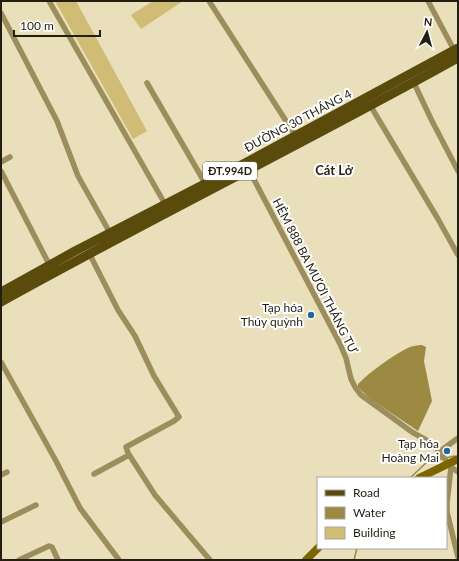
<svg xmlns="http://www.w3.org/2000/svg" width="459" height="561" font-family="Lato,sans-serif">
<rect width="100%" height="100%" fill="#e9dfba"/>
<path fill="#9c8942" d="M422 345 426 347 424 361 432 401 418 431 369 398 358 387V384C371 371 393 355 410 347 413 346 418 345 422 345Z"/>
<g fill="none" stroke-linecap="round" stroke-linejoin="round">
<path stroke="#9c8942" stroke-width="1.5" d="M445 458 455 456
M410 478 427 462 441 459
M354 560 357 548"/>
</g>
<path fill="#d0bc74" d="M55 1H76L147 131 133 139Z
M153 1H183L141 29 131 15Z"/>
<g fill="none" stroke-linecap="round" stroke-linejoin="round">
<path stroke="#9b8d5c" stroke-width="5.5" d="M49 1 165 204
M209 1 295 135
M428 1 454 50
M1 13 57 121 78 176 110 233
M147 83 205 183
M414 83 431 119 458 171
M370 105 438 219 458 255
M1 162 10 157
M248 168 340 344 346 358 351 379 355 387 361 395 412 432 433 444 451 467 458 472
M1 171 50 266
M89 253 118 310 135 336 154 376 179 417 174 421 126 447 128 453 155 495 210 560
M1 362 56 461 80 508 119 560
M439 452 458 438
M451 467 447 503V512L458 557
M94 474 129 455
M1 475 7 472
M1 522 36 505
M19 560 49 546 52 547 58 560"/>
<path stroke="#7a6501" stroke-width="8" d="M419 478 458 459
M306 560 318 548"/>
<path stroke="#5a4b0d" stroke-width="9" d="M1 292 75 251 245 163 458 48
M1 302C152 218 307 142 458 58"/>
</g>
<g fill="#21699d" stroke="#fff" stroke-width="1.5">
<circle cx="311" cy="315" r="4"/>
<circle cx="447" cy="451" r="4"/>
</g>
<g text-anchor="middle" stroke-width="4" stroke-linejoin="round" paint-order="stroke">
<rect fill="#fff" stroke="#646258" stroke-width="1" x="203" y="162" width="54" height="18" rx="3"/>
<g font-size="11" font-weight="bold" fill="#221e11">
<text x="230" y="175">ĐT.994D</text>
</g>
<g font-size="12" fill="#221e11" stroke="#fff">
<text transform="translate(298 121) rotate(-28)" y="4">ĐƯỜNG 30 THÁNG 4</text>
<text transform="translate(315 276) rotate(63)" y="4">HẺM 888 BA MƯƠI THÁNG TƯ</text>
</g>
<g font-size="12" fill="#221e11" stroke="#fff" text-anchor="end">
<text x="303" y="312">Tạp hóa<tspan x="303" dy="14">Thúy quỳnh</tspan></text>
<text x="439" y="448">Tạp hóa<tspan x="439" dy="14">Hoàng Mai</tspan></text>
</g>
<g font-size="13" font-weight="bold" fill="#221e11" stroke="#fff">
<text x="334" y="175">Cát Lở</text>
</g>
</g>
<rect width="459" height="561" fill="none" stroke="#221e11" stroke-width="4"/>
<rect x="317" y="477" width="130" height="72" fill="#ffffff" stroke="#a7a5a0"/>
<rect x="325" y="490" width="20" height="6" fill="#5a4b0d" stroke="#a7a5a0"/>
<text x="353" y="497" font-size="12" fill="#221e11">Road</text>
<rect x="325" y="507" width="20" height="12" fill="#9c8942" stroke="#a7a5a0"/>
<text x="353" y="517" font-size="12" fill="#221e11">Water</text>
<rect x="325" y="527" width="20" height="12" fill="#d0bc74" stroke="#a7a5a0"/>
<text x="353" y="537" font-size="12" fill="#221e11">Building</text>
<g transform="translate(427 32) rotate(6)" stroke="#ffffff" stroke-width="3" paint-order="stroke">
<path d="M0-3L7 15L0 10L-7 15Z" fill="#221e11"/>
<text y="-6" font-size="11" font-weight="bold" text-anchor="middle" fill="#221e11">N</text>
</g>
<path d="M14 30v6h86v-6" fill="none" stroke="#221e11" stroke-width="2"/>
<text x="20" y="30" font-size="12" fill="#221e11" stroke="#ffffff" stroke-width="3" paint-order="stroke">100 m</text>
</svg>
